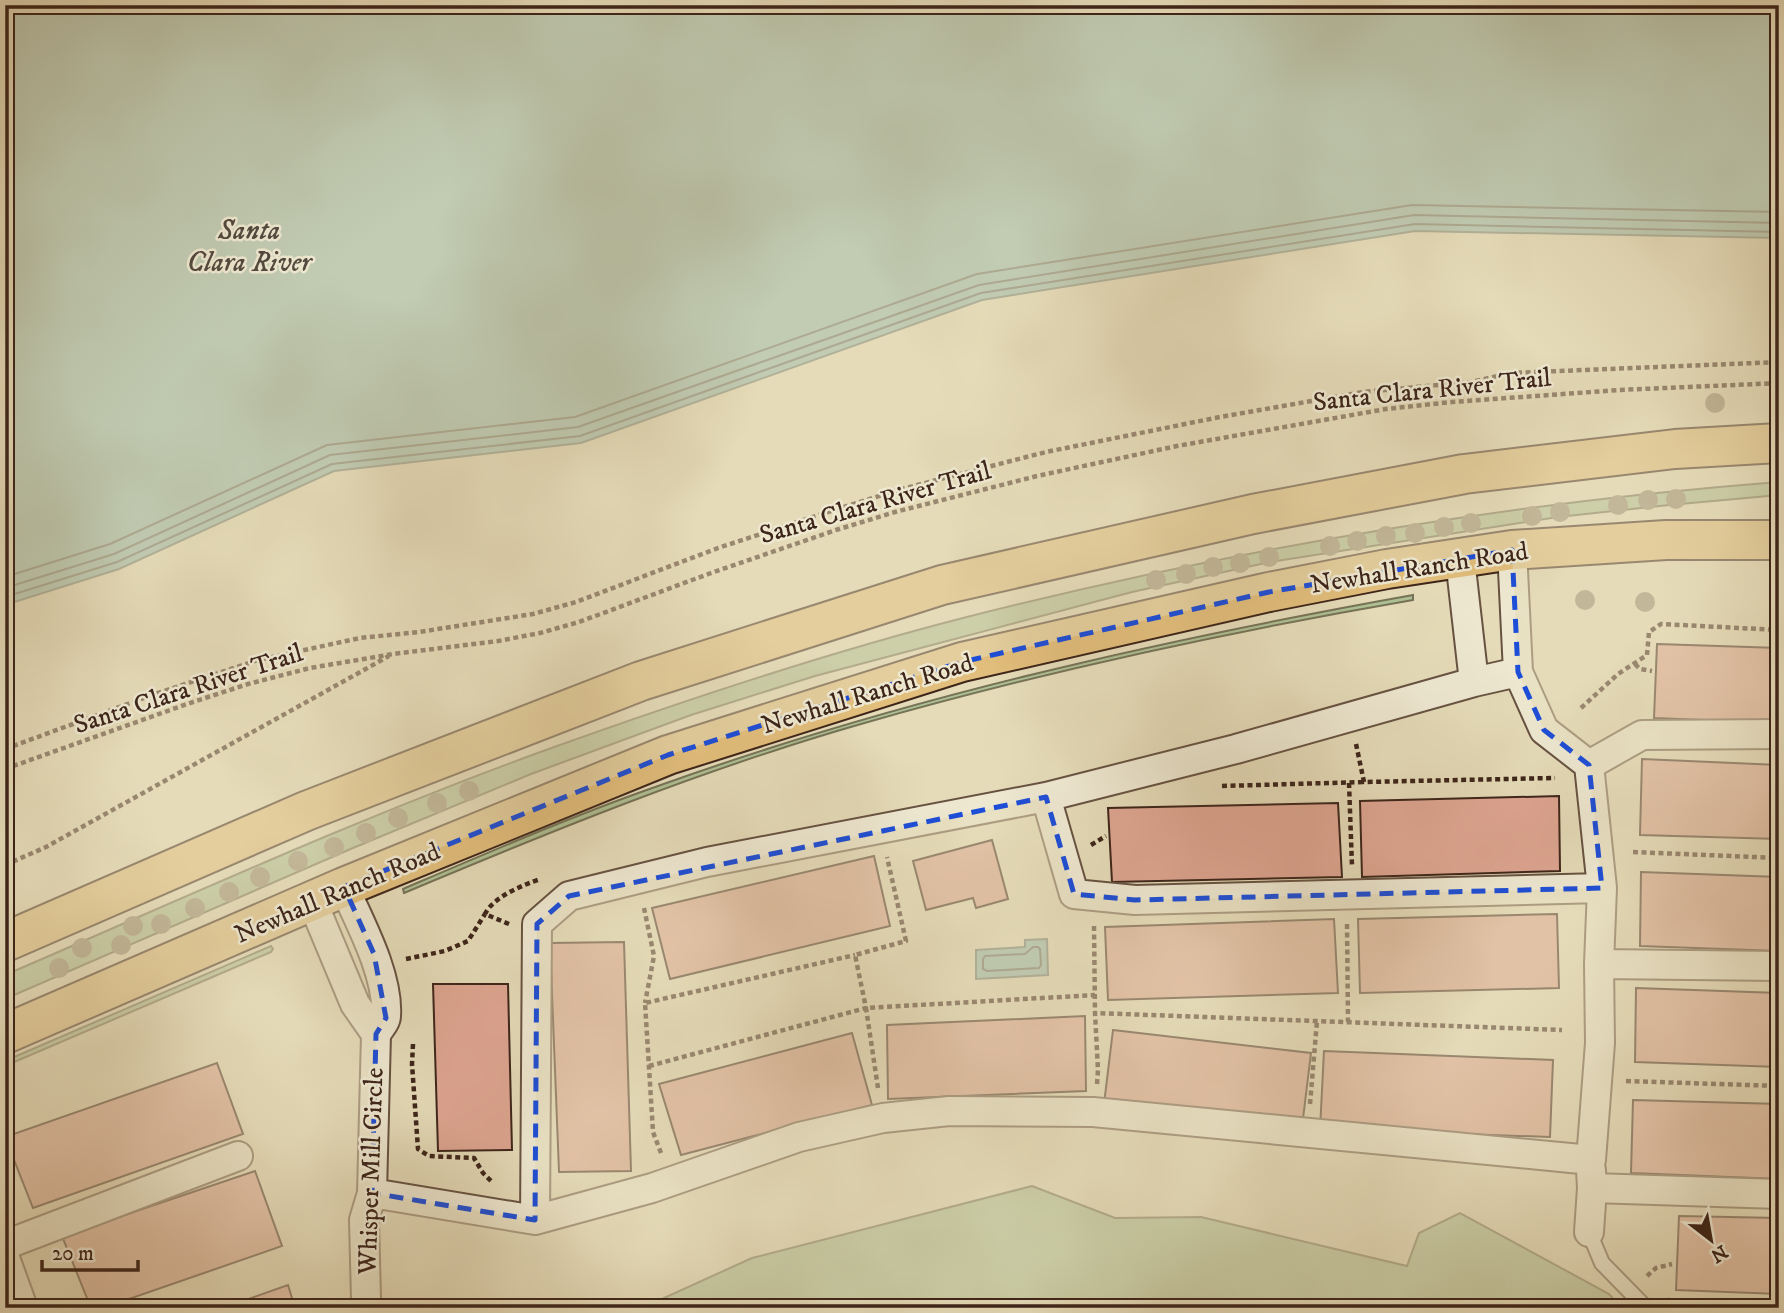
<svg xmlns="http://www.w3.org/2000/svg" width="1784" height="1313" font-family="'IM FELL DW Pica',serif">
<rect width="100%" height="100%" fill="#e5dbb8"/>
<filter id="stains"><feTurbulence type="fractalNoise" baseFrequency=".00286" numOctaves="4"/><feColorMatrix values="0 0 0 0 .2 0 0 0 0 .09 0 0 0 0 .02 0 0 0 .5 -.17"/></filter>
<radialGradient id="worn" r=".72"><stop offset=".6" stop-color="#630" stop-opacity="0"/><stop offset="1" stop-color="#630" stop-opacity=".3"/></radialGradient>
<path fill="#aec194" stroke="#767357" stroke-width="2" d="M1779 482V495L1669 505 1558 517 1270 562 1132 592 815 676 691 715 531 774 353 848 5 999V975C184 898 363 816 546 750 682 701 823 654 963 618 1230 550 1504 503 1779 482Z
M1413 595V600C1227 632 1042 672 861 724 704 769 554 830 404 893L403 889C487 853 572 816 658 786 903 698 1157 641 1413 595Z
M271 946 273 949 271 952 5 1066V1061Z
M1032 1186 1115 1218 1201 1217 1407 1266 1419 1233 1460 1213 1609 1294 1622 1308H642L752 1258Z"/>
<path fill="#96bbae" stroke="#727f73" stroke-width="2" d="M5 5H1779V238L1415 231 982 300 581 443 334 471 119 569 5 605Z
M1047 939 1048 975 976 979V950L1025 947V940Z"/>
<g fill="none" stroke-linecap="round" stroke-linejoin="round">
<path stroke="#6a7064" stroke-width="2" d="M5 577 110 544 327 445 575 417 977 274 1412 205 1779 212
M5 588 114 554 330 455 578 427 979 285 1414 215 1779 223
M5 597 117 562 332 464 580 436 981 293 1415 224 1779 232
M1033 947H1038L1040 949 1041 965 1039 968 987 971 983 969V959L985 956 1025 954Z"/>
</g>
<path fill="#dea591" stroke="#3d251a" stroke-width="2" d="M1657 644 1779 648V723L1654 718Z
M1642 759 1779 765V839L1640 835Z
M1559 796 1560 871 1362 877 1360 801Z
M1338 803 1342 877 1112 882 1108 808Z
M992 840 1008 899 976 908 973 898 926 910 913 861Z
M874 856 890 926 670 979 652 908Z
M1641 872 1779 877V951L1640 946Z
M1557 914 1559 988 1360 993 1358 919Z
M1334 919 1338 993 1108 1000 1105 927Z
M624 942 631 1171 559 1172 550 943Z
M433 984H508L512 1150 438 1151Z
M1636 988 1779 993V1067L1635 1062Z
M1085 1016 1086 1091 888 1099 887 1025Z
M1113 1030 1311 1053 1302 1127 1104 1104Z
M852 1033 872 1105 681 1155 659 1084Z
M1324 1051 1553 1060 1550 1137 1320 1129Z
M217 1063 243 1134 33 1208 5 1137Z
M1633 1100 1779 1104V1179L1631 1173Z
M255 1171 282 1246 103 1308H91L62 1236Z
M1679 1216 1779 1218V1294L1676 1290Z
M288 1285 295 1308H223Z"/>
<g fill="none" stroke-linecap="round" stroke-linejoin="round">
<defs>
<path id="service" d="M1589 1232 1602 1263 1646 1308"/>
<path id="minor" d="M1512 550 1518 672
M1460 559 1474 682
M1589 765 1642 735 1779 734
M1046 797 1074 894 1135 900 1602 888
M344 887C360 923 389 976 386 1016 386 1022 379 1029 376 1034L372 1193 364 1220 366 1299 368 1308
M312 901 355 1004 376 1034
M1599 964 1779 966
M1592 1188 1779 1194
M372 1193 535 1220 652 1188 799 1137 883 1118 949 1111 1093 1112 1591 1160 1600 1043 1599 964 1602 888 1589 765 1544 730 1518 672 1474 682 1236 749 1046 797 707 862 569 896 537 924 535 1220
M1589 1232 1592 1188 1591 1170
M5 1245 238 1156
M5 1258 23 1308"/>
<path id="primary" d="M5 942 306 811 641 681 942 585 1253 514 1464 474 1675 449 1779 443
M5 1034 344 887 668 755 962 662 1269 592 1387 569 1512 550 1666 540H1779"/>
</defs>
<use href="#service" stroke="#675242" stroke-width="18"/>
<use href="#minor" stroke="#675242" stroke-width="32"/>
<use href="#primary" stroke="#3d251a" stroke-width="42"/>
<path stroke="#3d251a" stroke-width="4.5" stroke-dasharray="5 3.5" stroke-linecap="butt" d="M1635 664 1640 669 1652 671
M1581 708 1618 674 1647 655 1649 632 1661 624 1779 630
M1356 744 1364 782 1555 778
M5 749 152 695 258 660 360 638 419 632 533 614 576 602 718 548 828 512 898 490 1046 452 1220 417 1363 392 1471 382 1511 373 1779 362
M5 769 187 704 248 684 310 668 393 654 498 641 540 633 579 622 711 573 836 530 895 512 1037 476 1177 446 1386 409 1452 402 1619 390 1779 383
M1349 783 1352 866
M1222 786 1364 782
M1091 845 1106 836
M1633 852 1779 858
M5 865 46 847 389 656
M644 908 654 956 645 1003
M509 924 485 914C493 897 523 885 540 879
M1347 924 1348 1022
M1094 926 1095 1013
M406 959 445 951 468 941 485 914
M413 1044 412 1064 418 1149 429 1156 474 1158 483 1173 491 1181
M649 1066 866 1008 855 955 906 941 887 857
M1626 1081 1779 1086
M1097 1084 1098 1070 1095 1013 1562 1030
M878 1088 866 1008 1095 995
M1310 1104 1317 1021
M661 1153 653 1132 645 1003 855 955
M1647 1276 1656 1268 1672 1264
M1667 1299 1678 1308"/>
<use href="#service" stroke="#eee8d1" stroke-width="14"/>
<use href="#minor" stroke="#eee8d1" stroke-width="28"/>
<use href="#primary" stroke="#e2be7c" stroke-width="38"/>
</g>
<g fill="#988c72">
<circle cx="1715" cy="403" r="10"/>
<circle cx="1676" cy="499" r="10"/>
<circle cx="1648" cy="500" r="10"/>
<circle cx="1618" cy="505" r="10"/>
<circle cx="1560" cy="512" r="10"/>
<circle cx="1532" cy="516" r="10"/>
<circle cx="1471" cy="523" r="10"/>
<circle cx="1444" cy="527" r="10"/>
<circle cx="1415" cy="533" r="10"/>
<circle cx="1386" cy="536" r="10"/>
<circle cx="1357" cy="541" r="10"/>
<circle cx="1330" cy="546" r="10"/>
<circle cx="1269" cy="557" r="10"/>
<circle cx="1240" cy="563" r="10"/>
<circle cx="1213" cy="567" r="10"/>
<circle cx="1186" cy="574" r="10"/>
<circle cx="1156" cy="580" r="10"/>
<circle cx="1585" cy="600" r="10"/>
<circle cx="1645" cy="602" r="10"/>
<circle cx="469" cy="791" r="10"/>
<circle cx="437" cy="803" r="10"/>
<circle cx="398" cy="818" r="10"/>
<circle cx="366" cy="833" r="10"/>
<circle cx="334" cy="847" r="10"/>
<circle cx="298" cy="861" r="10"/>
<circle cx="260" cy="877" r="10"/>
<circle cx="229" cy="892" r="10"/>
<circle cx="195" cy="908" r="10"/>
<circle cx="161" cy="924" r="10"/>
<circle cx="133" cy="926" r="10"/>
<circle cx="121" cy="945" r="10"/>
<circle cx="82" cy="948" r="10"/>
<circle cx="59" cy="968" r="10"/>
</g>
<path d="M0 0H1784V1313H0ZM1512 550 1518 672 1544 730 1589 765 1602 888 1135 900 1074 894 1046 797 569 896 537 924 535 1220 372 1193 376 1034 386 1018 374 954 344 887 668 755 962 662 1269 592Z" fill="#e5dbb8" fill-opacity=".55" fill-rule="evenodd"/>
<path fill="none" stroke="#1d4ed8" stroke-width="5" stroke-dasharray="14 9" stroke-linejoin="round" d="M1512 550 1518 672 1544 730 1589 765 1602 888 1135 900 1074 894 1046 797 569 896 537 924 535 1220 372 1193 376 1034 386 1018 374 954 344 887 668 755 962 662 1269 592Z"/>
<g text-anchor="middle" stroke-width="5" stroke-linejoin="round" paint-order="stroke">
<g font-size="26" fill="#3d251a" stroke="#eee8d1">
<text transform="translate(1432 389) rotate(-6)" y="9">Santa Clara River Trail</text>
<text transform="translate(875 502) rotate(-16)" y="9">Santa Clara River Trail</text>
<text transform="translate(1419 567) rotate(-9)" y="9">Newhall Ranch Road</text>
<text transform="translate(188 688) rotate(-18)" y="9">Santa Clara River Trail</text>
<text transform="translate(867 693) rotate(-17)" y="9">Newhall Ranch Road</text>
<text transform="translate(337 892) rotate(-23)" y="9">Newhall Ranch Road</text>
<text transform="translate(370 1171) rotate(-88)" y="9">Whisper Mill Circle</text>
</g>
<g font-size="28" font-style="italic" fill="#534a3f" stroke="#eee8d1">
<text x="249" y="239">Santa<tspan x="249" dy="32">Clara River</tspan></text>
</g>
</g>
<rect width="1784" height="1313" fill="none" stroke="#e5dbb8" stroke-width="28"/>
<rect x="7" y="7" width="1770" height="1299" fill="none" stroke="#3d251a" stroke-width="3.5"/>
<rect x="14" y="14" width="1756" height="1285" fill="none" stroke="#3d251a" stroke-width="2"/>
<g transform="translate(1711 1240) rotate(149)" stroke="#eee8d1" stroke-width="5" paint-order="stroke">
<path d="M0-5L12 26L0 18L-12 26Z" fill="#3d251a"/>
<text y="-10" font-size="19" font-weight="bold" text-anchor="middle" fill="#3d251a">N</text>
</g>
<path d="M42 1260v10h96v-10" fill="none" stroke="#3d251a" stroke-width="3.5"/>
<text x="52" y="1260" font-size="21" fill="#3d251a" stroke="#eee8d1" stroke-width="5" paint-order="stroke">20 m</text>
<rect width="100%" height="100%" filter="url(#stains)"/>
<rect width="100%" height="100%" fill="url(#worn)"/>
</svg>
